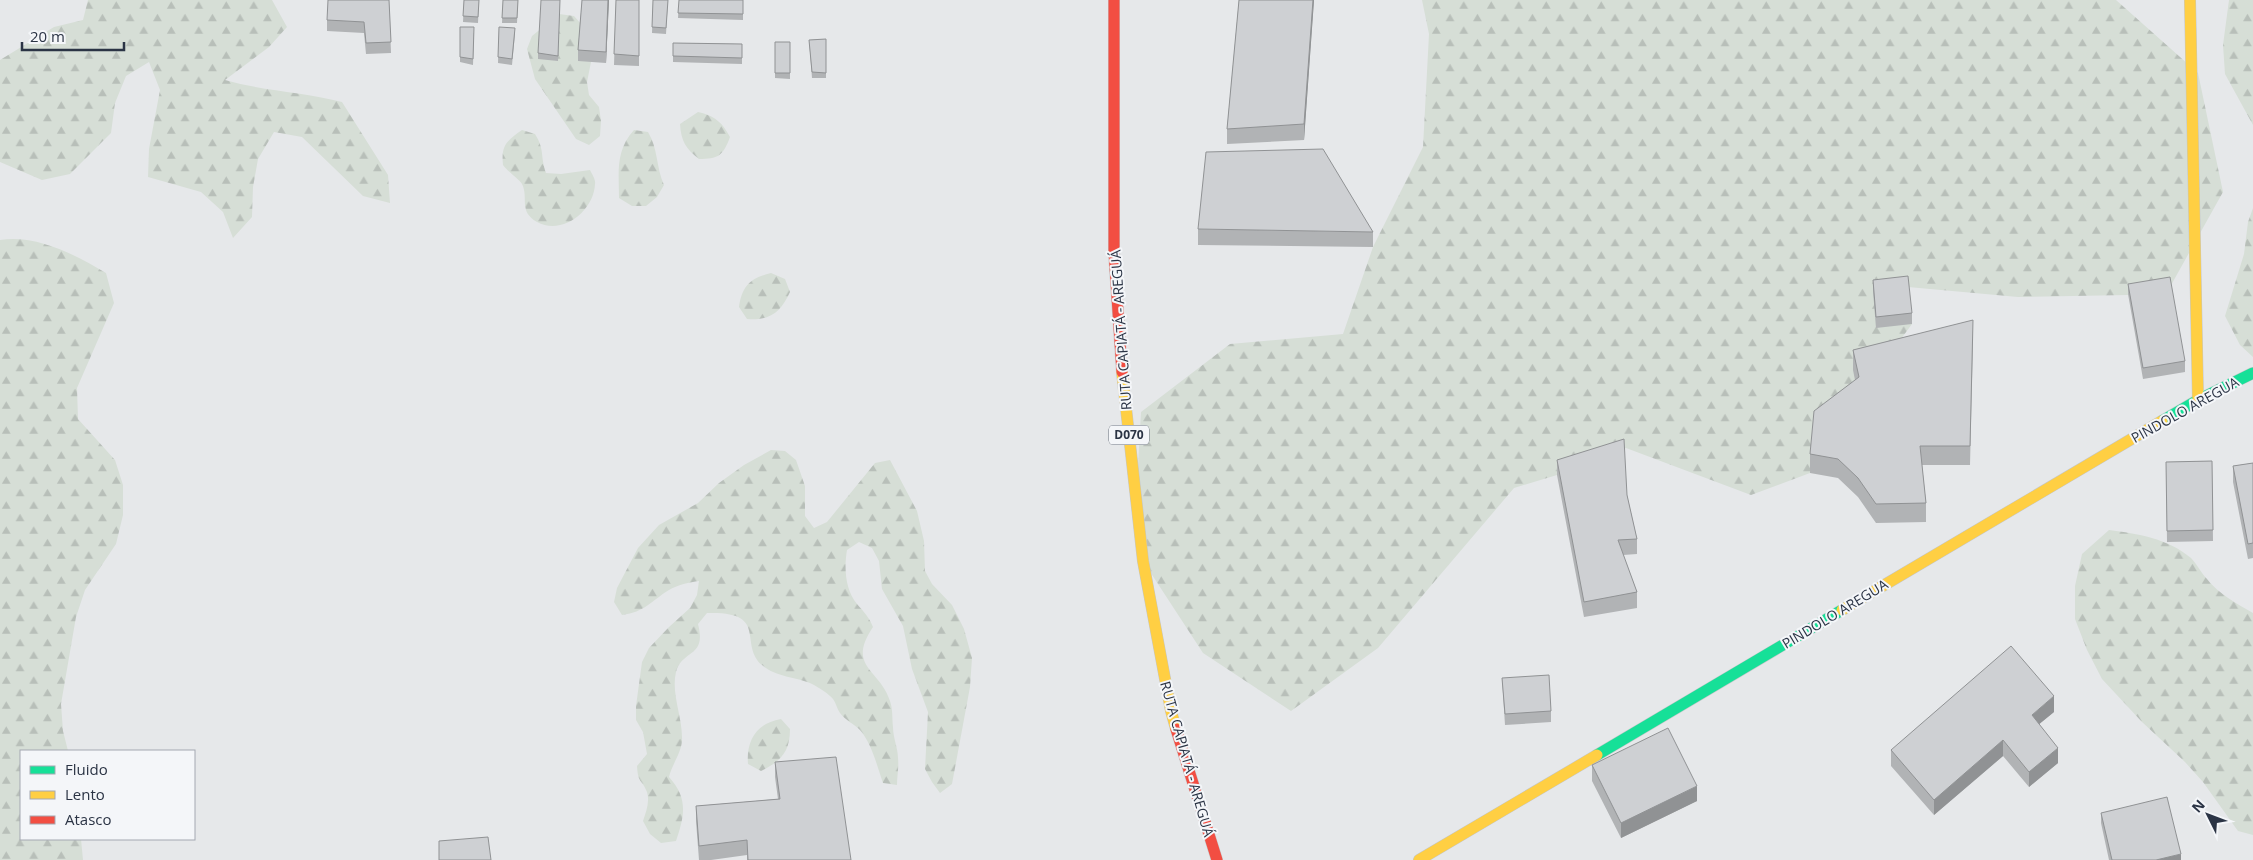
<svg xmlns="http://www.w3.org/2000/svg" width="2253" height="860" font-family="'Open Sans',sans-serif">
<defs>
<pattern id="forest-firs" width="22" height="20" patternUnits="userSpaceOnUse" patternTransform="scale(1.25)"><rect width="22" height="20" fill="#d6ded6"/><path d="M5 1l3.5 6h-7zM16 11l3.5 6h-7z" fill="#b8bfb9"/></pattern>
</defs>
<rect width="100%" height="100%" fill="#e6e8ea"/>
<path fill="url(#forest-firs)" d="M88 0H272L287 27 269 47 225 80C263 91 303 92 342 102L388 175 390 203 363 196 302 137 274 132 258 159 253 187 252 217 233 238 223 212 201 192 148 177 149 149 160 90 149 62 126 76 115 103 111 133 70 174 42 180 0 162V60L54 27 83 20Z
M1422 0H2116L2198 73 2223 192 2170 287 2128 295 2018 297 1908 287 1912 324 1859 396 1810 473 1751 495 1626 448 1557 475 1514 488 1378 648 1291 711 1203 653 1143 561 1136 500 1141 412 1230 344 1343 334 1373 247 1423 147 1429 34Z
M2229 0H2253V125L2225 74 2223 45Z
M559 14 574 16 583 26 593 52 587 82 589 95 599 107 601 121 600 136 589 145 576 139 535 79 527 49 532 36Z
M698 112C715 116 722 122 730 137 723 156 718 159 699 159 686 149 681 141 680 124Z
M522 130 535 134C545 150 540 156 546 173L561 174 590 170C592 174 596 180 595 184 594 211 562 236 537 222 518 211 529 198 522 184 519 179 507 171 503 165 501 146 506 141 522 130Z
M634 130 648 132C658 148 656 167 664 185L657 197 646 206H632L619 198C619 172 615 151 634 130Z
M2253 208V357L2240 345 2225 316 2244 254 2248 222Z
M0 240C36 234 76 255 106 273L114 303 77 388 78 419 115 460 123 485V515L116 544 85 590 76 617 61 704 63 731 68 751H21V839H81L83 860H0Z
M771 273 785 279 790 292C781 312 770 321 747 319L739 307C742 286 750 278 771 273Z
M771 450 785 451 796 460 805 486V516L814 528 827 522 875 463 890 460 917 511 924 541 925 571 932 584 952 605 964 629 972 658 970 687 952 784 940 793 932 782 925 769 928 712 912 669 903 626 882 589 879 561 872 548 859 542 847 550C844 568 845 589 857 604 864 612 869 617 873 627 846 667 880 669 890 701 893 710 892 718 893 727 893 738 898 748 898 758 899 767 897 776 897 785L883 783C877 766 872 744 860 730 854 724 845 720 840 713 837 709 836 703 833 699 829 694 818 687 812 684 795 676 777 678 762 665 738 644 770 611 707 613L698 624C707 658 682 649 676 672 671 693 682 716 682 737 683 751 672 764 669 777 688 798 685 815 676 841L661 843 650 834 643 821C646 812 650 802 647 792 642 779 638 784 637 766L647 754 643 732 636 720V706L642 662 649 648 669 627 690 608 697 595 699 581C690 582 677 585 669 590 651 601 645 612 622 615L614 602 617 588 638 548 659 525 698 503 719 483 744 465Z
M2109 530C2138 534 2167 538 2191 558 2197 564 2201 573 2207 579 2219 594 2237 604 2253 613V835L2238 831 2203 782 2185 762 2142 722 2102 679 2087 650 2075 619V586L2082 554Z
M781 719 790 729C790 752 781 761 761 771L748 764C746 740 757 723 781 719Z"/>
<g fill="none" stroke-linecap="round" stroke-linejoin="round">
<defs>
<path id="fast" d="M2162 421 2198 400 2253 373
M1597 755 1842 610"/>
<path id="slow" d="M2190 0 2198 400
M1122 372 1143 561 1171 711 1176 729
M1842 610 2162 421
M1419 860 1597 755"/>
<path id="jam" d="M1114 0V252L1122 372
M1176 729 1217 860"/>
</defs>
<use href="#fast" stroke="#c4c6c8" stroke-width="12"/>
<use href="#slow" stroke="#c4c6c8" stroke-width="12"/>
<use href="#jam" stroke="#c4c6c8" stroke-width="12"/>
<use href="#fast" stroke="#16e098" stroke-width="11"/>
<use href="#slow" stroke="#ffcf43" stroke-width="11"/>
<use href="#jam" stroke="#f24e42" stroke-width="11"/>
</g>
<path fill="#b1b3b5" d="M389 0 391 53 366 54 364 33 327 31V20Z
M464 0H479L478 23 463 22Z
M503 0H518L517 23H502Z
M560 0 558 61 538 59V53Z
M582 0H609L606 63 578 61V50Z
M616 0H639V66L614 65Z
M653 0H668L666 34 652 33Z
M679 0H743V20L678 18Z
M1239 0H1314L1304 140 1227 144V129Z
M460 27 474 33 473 65 460 62Z
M499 27 515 34 512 65 498 63Z
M826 39V78H812L809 40Z
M775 42H790V79L775 78Z
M673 43 742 44V64L673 62Z
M1198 229 1373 232V247L1198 245Z
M1873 280 1912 313V324L1876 328 1873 291Z
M2128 284 2185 361V372L2143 379 2128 294Z
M1973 339 1970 465H1922L1926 503V522L1876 523 1858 497 1838 478 1810 473V454L1855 380 1853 370V350Z
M1557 460 1627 495 1637 539V554L1623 555 1637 592V608L1584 617 1557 475Z
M2212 461 2213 541 2167 542 2166 462Z
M2253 463V558L2248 559 2233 482V466Z
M1502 678 1551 711V722L1505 725Z
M2054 712 2039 724 2058 763 2029 787 2003 756 1934 815 1891 766V750Z
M775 762 851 860H747V855L711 860H699L696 821V806L778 799 775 777Z
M1592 765 1697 801 1621 838 1592 781Z
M2101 813 2181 860H2109L2101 823Z"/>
<path fill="#909294" d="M608 0H609L606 63V52Z
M1313 0H1314L1304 140V124Z
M2054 696V712L2032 730V715Z
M2003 740V756L1934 815V800Z
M2058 748V763L2029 787V772Z
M1697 786V801L1621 838V823Z
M2181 854V860H2156Z"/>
<path fill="#ced0d3" stroke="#909294" d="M328 0H389L391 42 366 43 364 22 327 20Z
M464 0H479L478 17 463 16Z
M503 0H518L517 18H502Z
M541 0H560L558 56 538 53Z
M582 0H608L606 52 578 50Z
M616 0H639V56L614 54Z
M653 0H668L666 28 652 27Z
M679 0H743V14L678 13Z
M1239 0H1313L1304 124 1227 129Z
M460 27H474L473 59 460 57Z
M499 27 515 28 512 59 498 57Z
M826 39V73L812 72 809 40Z
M775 42H790V73H775Z
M673 43 742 44V58L673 56Z
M1323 149 1373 232 1198 229 1206 152Z
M1908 276 1912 313 1876 317 1873 280Z
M2170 277 2185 361 2143 368 2128 284Z
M1973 320 1970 446H1920L1926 503 1876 504 1858 478 1838 459 1810 454 1814 411 1859 377 1853 350Z
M1624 439 1627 495 1637 539 1618 540 1637 592 1584 602 1557 460Z
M2212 461 2213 530 2167 531 2166 462Z
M2253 463V543L2248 544 2233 466Z
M2011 646 2054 696 2032 715 2058 748 2029 772 2003 740 1934 800 1891 750Z
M1549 675 1551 711 1505 714 1502 678Z
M1668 728 1697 786 1621 823 1592 765Z
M836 757 851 860H748L747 840 699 846 696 806 780 799 775 762Z
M2167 797 2181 854 2156 860H2112L2101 813Z
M488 837 491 860H439V841Z"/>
<g text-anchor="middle" stroke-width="4" stroke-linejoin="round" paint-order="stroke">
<rect fill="#f4f6f9" stroke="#676e7b" stroke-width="1" x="1109" y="425.5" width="40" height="19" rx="4"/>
<g font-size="12" font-weight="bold" fill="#2b3445">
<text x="1129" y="439">D070</text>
</g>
<g font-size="14" fill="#2b3445" stroke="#f4f6f9">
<text transform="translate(1121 330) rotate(-94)" y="5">RUTA CAPIATÁ - AREGUÁ</text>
<text transform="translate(2185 410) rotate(-29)" y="5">PINDOLO AREGUA</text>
<text transform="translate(1835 614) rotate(-31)" y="5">PINDOLO AREGUA</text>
<text transform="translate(1187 759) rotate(74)" y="5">RUTA CAPIATÁ - AREGUÁ</text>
</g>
</g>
<rect x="20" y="750" width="175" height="90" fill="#f4f6f9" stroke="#a4a8b1"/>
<rect x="30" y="766" width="25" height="8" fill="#16e098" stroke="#a4a8b1"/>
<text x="65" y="775" font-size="15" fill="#2b3445">Fluido</text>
<rect x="30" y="791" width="25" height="8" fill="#ffcf43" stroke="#a4a8b1"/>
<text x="65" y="800" font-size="15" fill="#2b3445">Lento</text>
<rect x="30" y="816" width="25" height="8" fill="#f24e42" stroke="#a4a8b1"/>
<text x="65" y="825" font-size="15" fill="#2b3445">Atasco</text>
<g transform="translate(2208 815) rotate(312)" stroke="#f4f6f9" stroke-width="4" paint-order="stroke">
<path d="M0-4L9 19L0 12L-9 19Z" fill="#2b3445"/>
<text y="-8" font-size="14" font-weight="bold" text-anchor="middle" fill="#2b3445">N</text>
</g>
<path d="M22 42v8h102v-8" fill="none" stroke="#2b3445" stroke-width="2.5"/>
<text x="30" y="42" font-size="15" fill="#2b3445" stroke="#f4f6f9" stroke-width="4" paint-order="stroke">20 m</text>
</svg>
